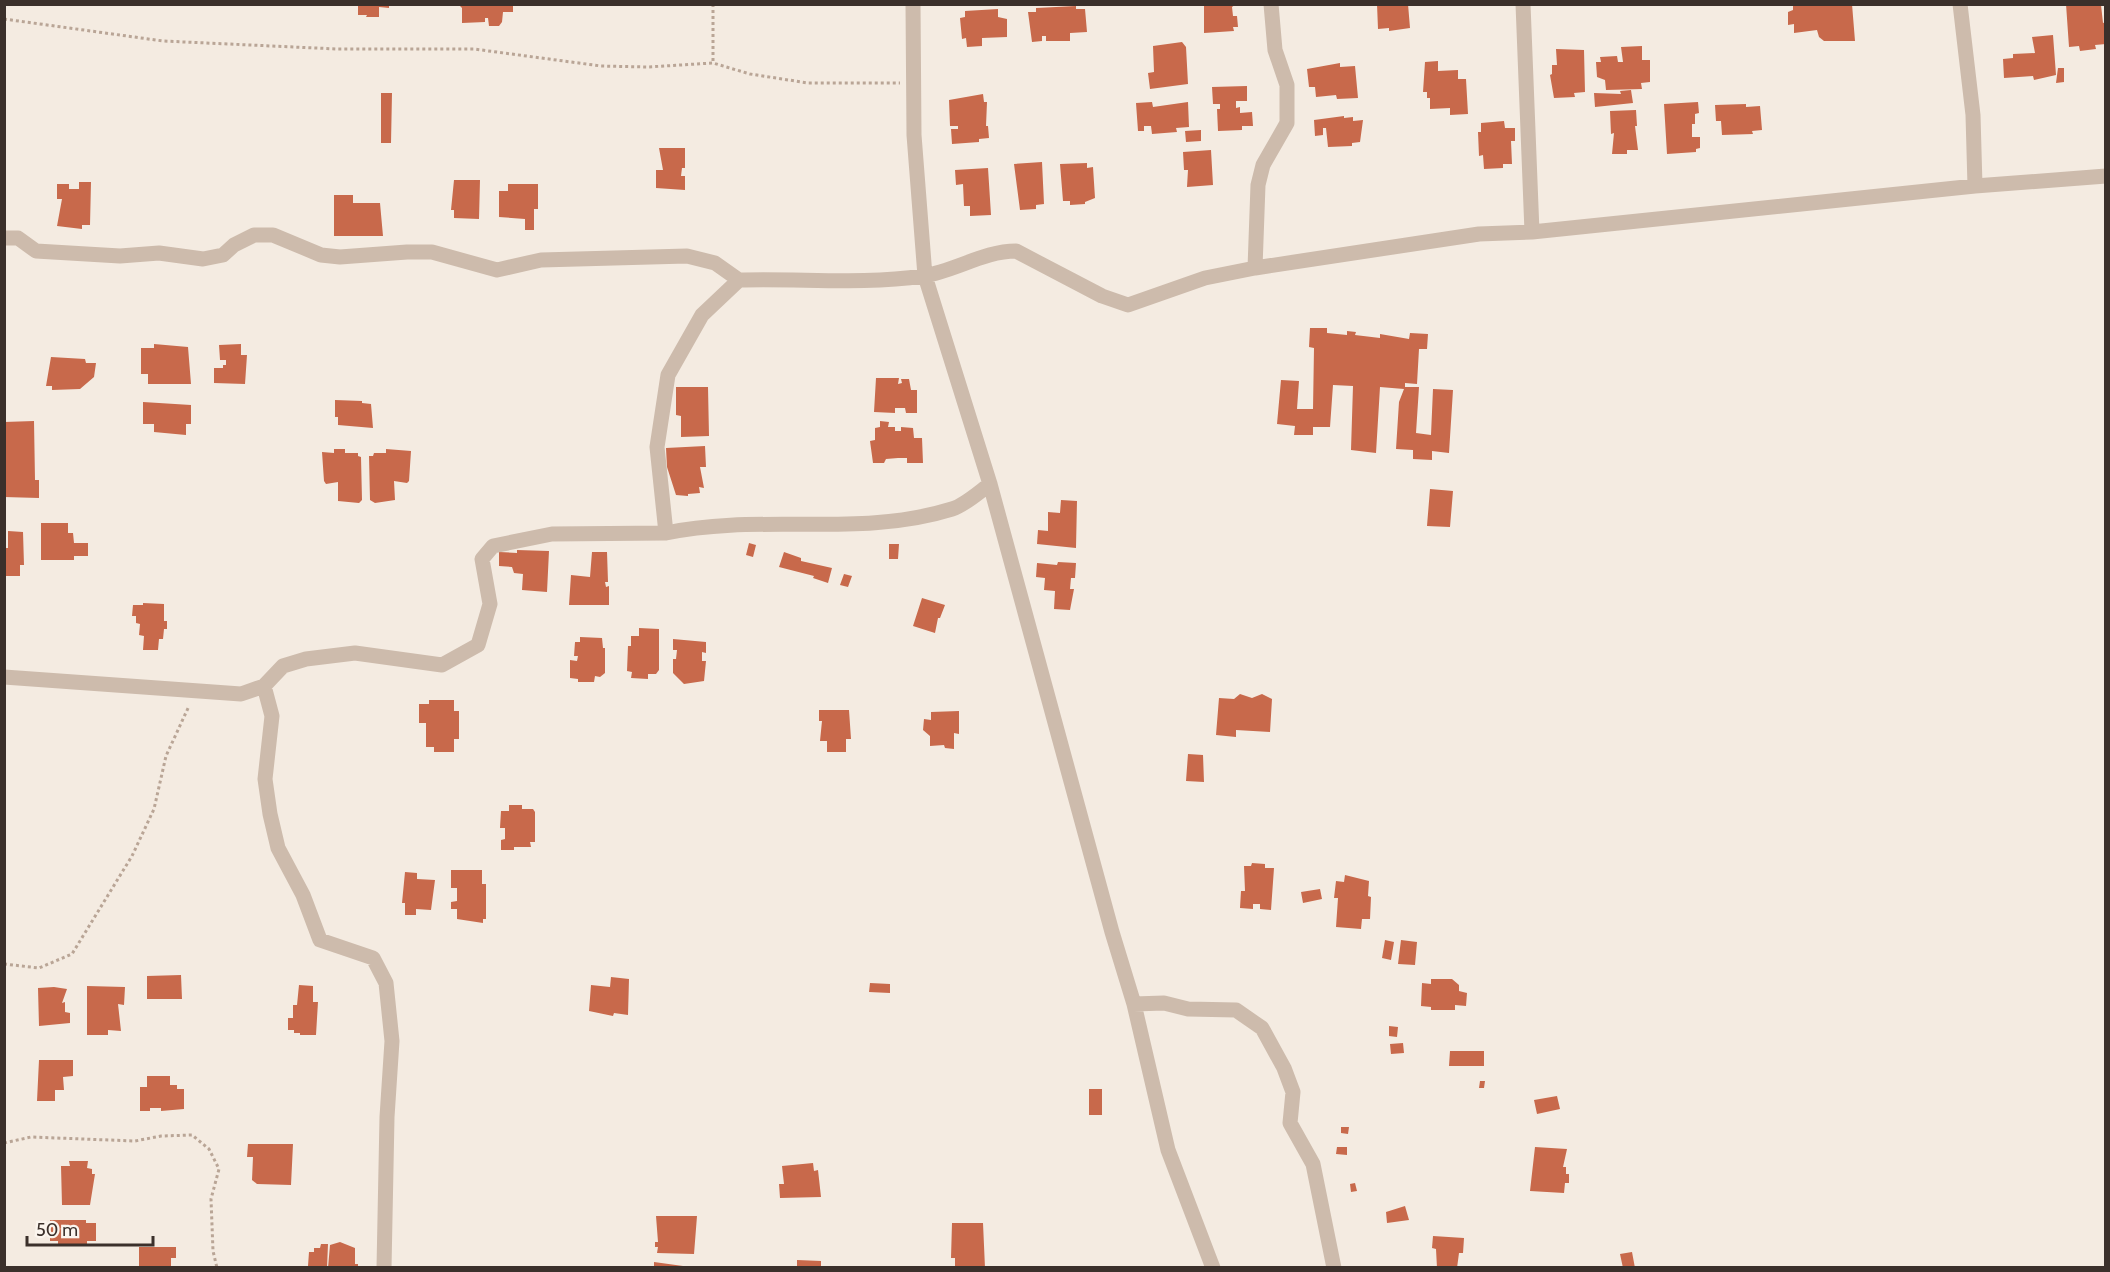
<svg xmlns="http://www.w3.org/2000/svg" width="2110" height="1272" font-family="Cabin,sans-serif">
<rect width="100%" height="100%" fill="#f4ebe1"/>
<path fill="#c8694b" d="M358 4H389V8L379 7V17H366L367 15H358Z
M458 4H513V12H503L502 22 499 26H489L488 18H485V22L462 23V8Z
M1204 4H1236L1232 7 1233 16H1237L1238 27H1233L1234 31 1204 33Z
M1377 4H1408L1410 28 1389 31V28L1378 29Z
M1793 4H1852L1855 41H1824L1819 37 1817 30 1794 33V24L1788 25V12L1793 10Z
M2066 4 2101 5 2103 23 2106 22V44L2095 45 2096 49 2080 51 2079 46 2069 47Z
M1076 6V9H1085L1087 32 1070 33V41H1046V36H1042V41L1032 42 1028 12H1036V8Z
M998 9V17L1007 19V37L982 38V46L967 47 966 38 962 39 960 18 965 17V11Z
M2053 35 2056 75 2034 80 2033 76 2004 78 2003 59 2013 58V54L2035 53 2032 37Z
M1182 42 1186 47 1188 84 1150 89 1148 73 1154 72 1153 46Z
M1642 46V60H1650V82L1641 83 1642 89 1606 90 1605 80 1597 77 1596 62H1601L1600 57 1617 56 1618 62H1623L1621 47Z
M1556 49 1584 50 1585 92 1574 93 1575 97 1554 98 1550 75 1552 74V65H1557Z
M1438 61V71L1458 70V79H1466L1468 114 1450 115V108L1430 109V98H1427V92H1423L1425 62Z
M1340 63V67L1355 66 1358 98 1337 99 1336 95 1316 97 1315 87H1309L1307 69Z
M2058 68H2064V82L2056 83Z
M1247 86V101H1236V108L1240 107V113L1252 112 1253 126H1242V130L1218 131 1217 109H1220V104H1213L1212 87Z
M1631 90 1633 103 1595 107 1594 93 1621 94 1620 91Z
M381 93H392L391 143H381Z
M983 94 984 102H987L986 126H988L989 138 979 139V142L952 144 951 129H958V126H950L949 100Z
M1152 102 1153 107 1188 102 1189 127 1176 128 1177 132 1152 134 1151 126H1144V131H1138L1136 103Z
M1698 102 1699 113 1695 114V124H1692V137H1700V148L1696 149V152L1667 154 1664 104Z
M1746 104V107L1760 106 1762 130 1752 131 1753 134 1722 135 1721 121H1716L1715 105Z
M1636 110 1637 126H1635L1638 150H1627V154H1612L1614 133 1611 134 1610 111Z
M1344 116V118L1353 117V121L1363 120 1360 142 1352 143V146L1328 147 1326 128H1323V135L1315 136 1314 120Z
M1504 121 1505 128H1515V141H1511L1512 164H1503V168L1484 169 1483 155 1479 156 1478 132H1481V123Z
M1201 130V141L1186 142 1185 131Z
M659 148H685V168H682L681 176H685V190L656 188V170H663Z
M1211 150 1213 185 1187 187 1188 170H1184L1183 152Z
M1042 162 1044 204 1036 205V209L1020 210 1014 164Z
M1087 163V168L1093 167 1095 198 1085 202V204L1070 205V201H1063L1060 164Z
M988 168 991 215 970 216V206H964L963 184 956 185 955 170Z
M454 180H480L479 219 454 218V210H451Z
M79 182H91L90 225H82V229L57 226 62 199H57V184H69V189H79Z
M508 184H538V209H534V230H525V219L499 217V191H508Z
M334 195H353V203H380L383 236H334Z
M1310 328H1327V333L1347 335V331L1356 332 1355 335 1380 338V334L1409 339 1410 333 1428 334 1427 349H1419L1417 384 1405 383V387H1419L1416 433 1431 435 1433 389 1453 390 1449 453 1432 451V460L1413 459V450L1396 449 1399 402 1404 389 1380 387 1376 453 1351 450 1353 386 1333 385 1330 427H1313V435H1294L1295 426 1277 424 1281 380 1299 381 1297 409H1313L1314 348 1309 347Z
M154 344 188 347 191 384H148V374H141V348H154Z
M241 344V355H247L245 384 214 383V368H223V365H226V360H220L219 345Z
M51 357 85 359 86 363H96L94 377 80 389 52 390V386H46Z
M876 378H899L898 384 902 383 901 379H909L911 390H917V413H906L905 408H895V413L874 412Z
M676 387H708L709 436 681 437V416L676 415Z
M335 400 362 401V403L371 404 373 428 338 425V417H335Z
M143 402 191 405V424H186V435L154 432V424H143Z
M34 421 35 480H39V498L4 497V422Z
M880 421 889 422 888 427H895V431H901V427L913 428 914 438H922L923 463H907V458H898L886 459 884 463H873L870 441 875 440V428L880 427Z
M705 446 706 467H700L704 488 699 487 700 493 688 494V496L676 495 667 467 666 448Z
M334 449H345V453H358V456L361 457 362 500 359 503 338 501V482L326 484 324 481 322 452 334 453Z
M386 449 411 451 409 481 407 483 394 481 395 500 375 503 370 500 369 456H373L374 453H386Z
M1430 489 1453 491 1450 527 1427 526Z
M1061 500 1077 501 1076 548 1037 544 1038 530 1048 531V512L1060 513Z
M41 523H68V533H73L74 543H88V556H74V560H41Z
M8 531 23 532 24 565H20V576H4V548H8Z
M749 543 756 545 753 557 746 555Z
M889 544H899L898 559H889Z
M517 550 549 551 547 592 522 590 523 574 514 573 512 567 499 566V552L517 553Z
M592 552H607L608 582H605L606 587 609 586V605H569L571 575 590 577Z
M784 552 801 558V561L832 568 828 583 813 578 814 576 779 567Z
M1058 562 1076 563 1075 578H1071L1070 589H1074L1070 610 1054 609 1055 591 1044 590 1045 578 1036 577 1037 563 1057 565Z
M844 574 852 576 848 587 840 585Z
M922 598 945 605 940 618H938L935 633 913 626Z
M143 603 164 604V621H167V629H164L163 639H159L158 650H143L144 636 139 635 140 624 136 623V616H132L133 605H143Z
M639 628 659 629V670L656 674H648V679L631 678 632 672 627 671 628 646H631V636H639Z
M580 637 602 638 603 648H605V673L600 677 595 676 594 682H578V679L570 678V660L577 661 578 656H574L575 642H580Z
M673 639 706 642V653L702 652V661H706L704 681 684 684 673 673V659H676L677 650H673Z
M1240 694 1252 698 1262 694 1272 699 1270 732 1236 730V737L1216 735 1219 698 1234 699Z
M429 700H454V711H459V739H454V752H434V747H426V723H419V704H429Z
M819 710H849L851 739H846V752H827V741H820L822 721H819Z
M959 711V734L954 733V749L945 748 944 745 930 746V736L923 730 924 719 931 720V712Z
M1188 754 1203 755 1204 782 1186 781Z
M509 805H522V809H533L535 812V842H530L531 847H514V850H501V840L505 839V828H500L501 811H509Z
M1252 863 1265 864V868H1274L1271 910 1260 909V904H1253V909L1240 908 1241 891H1245L1244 866H1251Z
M451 870H482V884H486V919H483V923L457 919V909H451V902L457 901V888H451Z
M405 872 417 873V879L435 880 431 910 416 909V915H405V903H402Z
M1345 875 1369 881 1368 896 1371 897 1370 919H1362L1361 929 1336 927 1338 898H1334L1336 881 1344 882Z
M1320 889 1322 899 1303 903 1301 892Z
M1385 940 1394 942 1391 960 1382 958Z
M1401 940 1417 942 1415 965 1398 964Z
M181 975 182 999H147V976Z
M611 977 629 979 628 1015 614 1013 613 1016 589 1011 591 985 610 987Z
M1431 979H1452L1459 985V991L1467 993 1466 1006 1455 1005V1010H1431V1007L1421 1006 1422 983 1431 984Z
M870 983 890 984V993L869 992Z
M299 985 313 986V1002H318L316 1035H300V1033H294V1030H288V1018H293V1005H297Z
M87 986 125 987 124 1005 118 1004 121 1031 108 1030V1035H87Z
M54 987 67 989 62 1003 65 1002V1012L70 1013V1023L39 1026 38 988Z
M1389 1026 1398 1027 1397 1037 1389 1036Z
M1403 1043 1404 1053 1391 1054 1390 1044Z
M1450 1051H1484V1066H1449Z
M39 1060H73V1076L63 1077 64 1090H55V1101H37Z
M147 1076H170V1085H177V1089H184V1109L161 1111V1108H150V1111H140V1087H147Z
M1480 1081H1485L1484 1088H1479Z
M1089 1089H1102V1115H1089Z
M1557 1096 1560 1109 1537 1114 1534 1100Z
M1341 1127H1349L1348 1134 1341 1133Z
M248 1144H293L291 1185 257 1184 252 1180 253 1157H247Z
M1337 1147H1347V1155L1336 1154Z
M1535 1147 1567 1149 1563 1167H1566V1174H1569V1183H1565L1564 1193 1530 1191Z
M69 1161H88L87 1168 92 1169V1174H95L90 1205H62L61 1166H70Z
M813 1163 814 1171 818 1170 821 1197 780 1198 779 1184H784L782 1166Z
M1355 1183 1357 1191 1351 1192 1350 1184Z
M1405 1206 1409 1220 1387 1223 1386 1212Z
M656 1216H697L694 1254 657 1253 658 1247H655V1242H658Z
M50 1220H86V1223H96V1241H87V1245H58V1241H50Z
M952 1223H983L985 1268H955V1258H951Z
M1433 1236 1464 1238 1463 1253H1459L1457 1268H1437L1436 1249 1432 1248Z
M340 1242 355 1248V1264H358V1268H328L330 1245Z
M321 1244H328L327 1268 308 1266 309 1252H314V1248H320Z
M139 1247H176V1258H171V1268H139Z
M1632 1252 1635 1268H1623L1620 1254Z
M797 1260 821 1261V1268H797Z
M654 1262 683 1266V1268H654Z"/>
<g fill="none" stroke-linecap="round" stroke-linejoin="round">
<path stroke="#b9a596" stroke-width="3" stroke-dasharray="3 3" stroke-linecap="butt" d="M713 4V63
M4 19 163 41 337 49H474L601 66 648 67 713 63 750 74 808 83H900
M4 964 39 968 72 954 132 856 154 809 166 756 189 706
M4 1143 31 1137 135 1141 161 1136 192 1135 209 1149 219 1169 211 1199 213 1251 217 1268"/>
<path stroke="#cdbbac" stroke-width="15" d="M913 4 914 135 925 276 990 484 1112 932 1134 1004 1168 1150 1213 1268
M1523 4 1532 232
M1960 4 1973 115 1975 186
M4 238H18L36 251 120 256 159 253 203 259 223 255 234 245 254 235H273L321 255 340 257 407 252H432L497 270 541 260 687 256 715 263 739 280
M1255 268 1258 185 1263 165 1287 123V85L1275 50 1271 4
M666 533C759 513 860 538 952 509 965 505 979 492 990 484
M4 677 241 694 264 686 283 666 306 659 355 653 442 665 478 645 490 604 482 559 493 546 552 534 666 533 657 447 668 375 702 315 739 280C800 278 862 285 923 276 955 271 984 251 1016 251L1102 296 1128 305 1205 278 1255 268 1479 234 1532 232 1975 186 2106 176
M264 686 272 716 265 779 270 814 278 848 303 895 320 940 373 958 386 983 392 1041 387 1117 384 1268
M1134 1004 1164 1003 1188 1009 1236 1010 1262 1028 1284 1068 1293 1092 1290 1123 1313 1164 1334 1268"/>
</g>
<rect width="2110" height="1272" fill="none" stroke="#3b302b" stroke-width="12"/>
<path d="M27 1236v9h126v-9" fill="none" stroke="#3b302b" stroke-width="3"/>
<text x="36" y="1236" font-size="18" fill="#3b302b" stroke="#fbf5ee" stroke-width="4.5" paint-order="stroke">50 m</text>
</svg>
